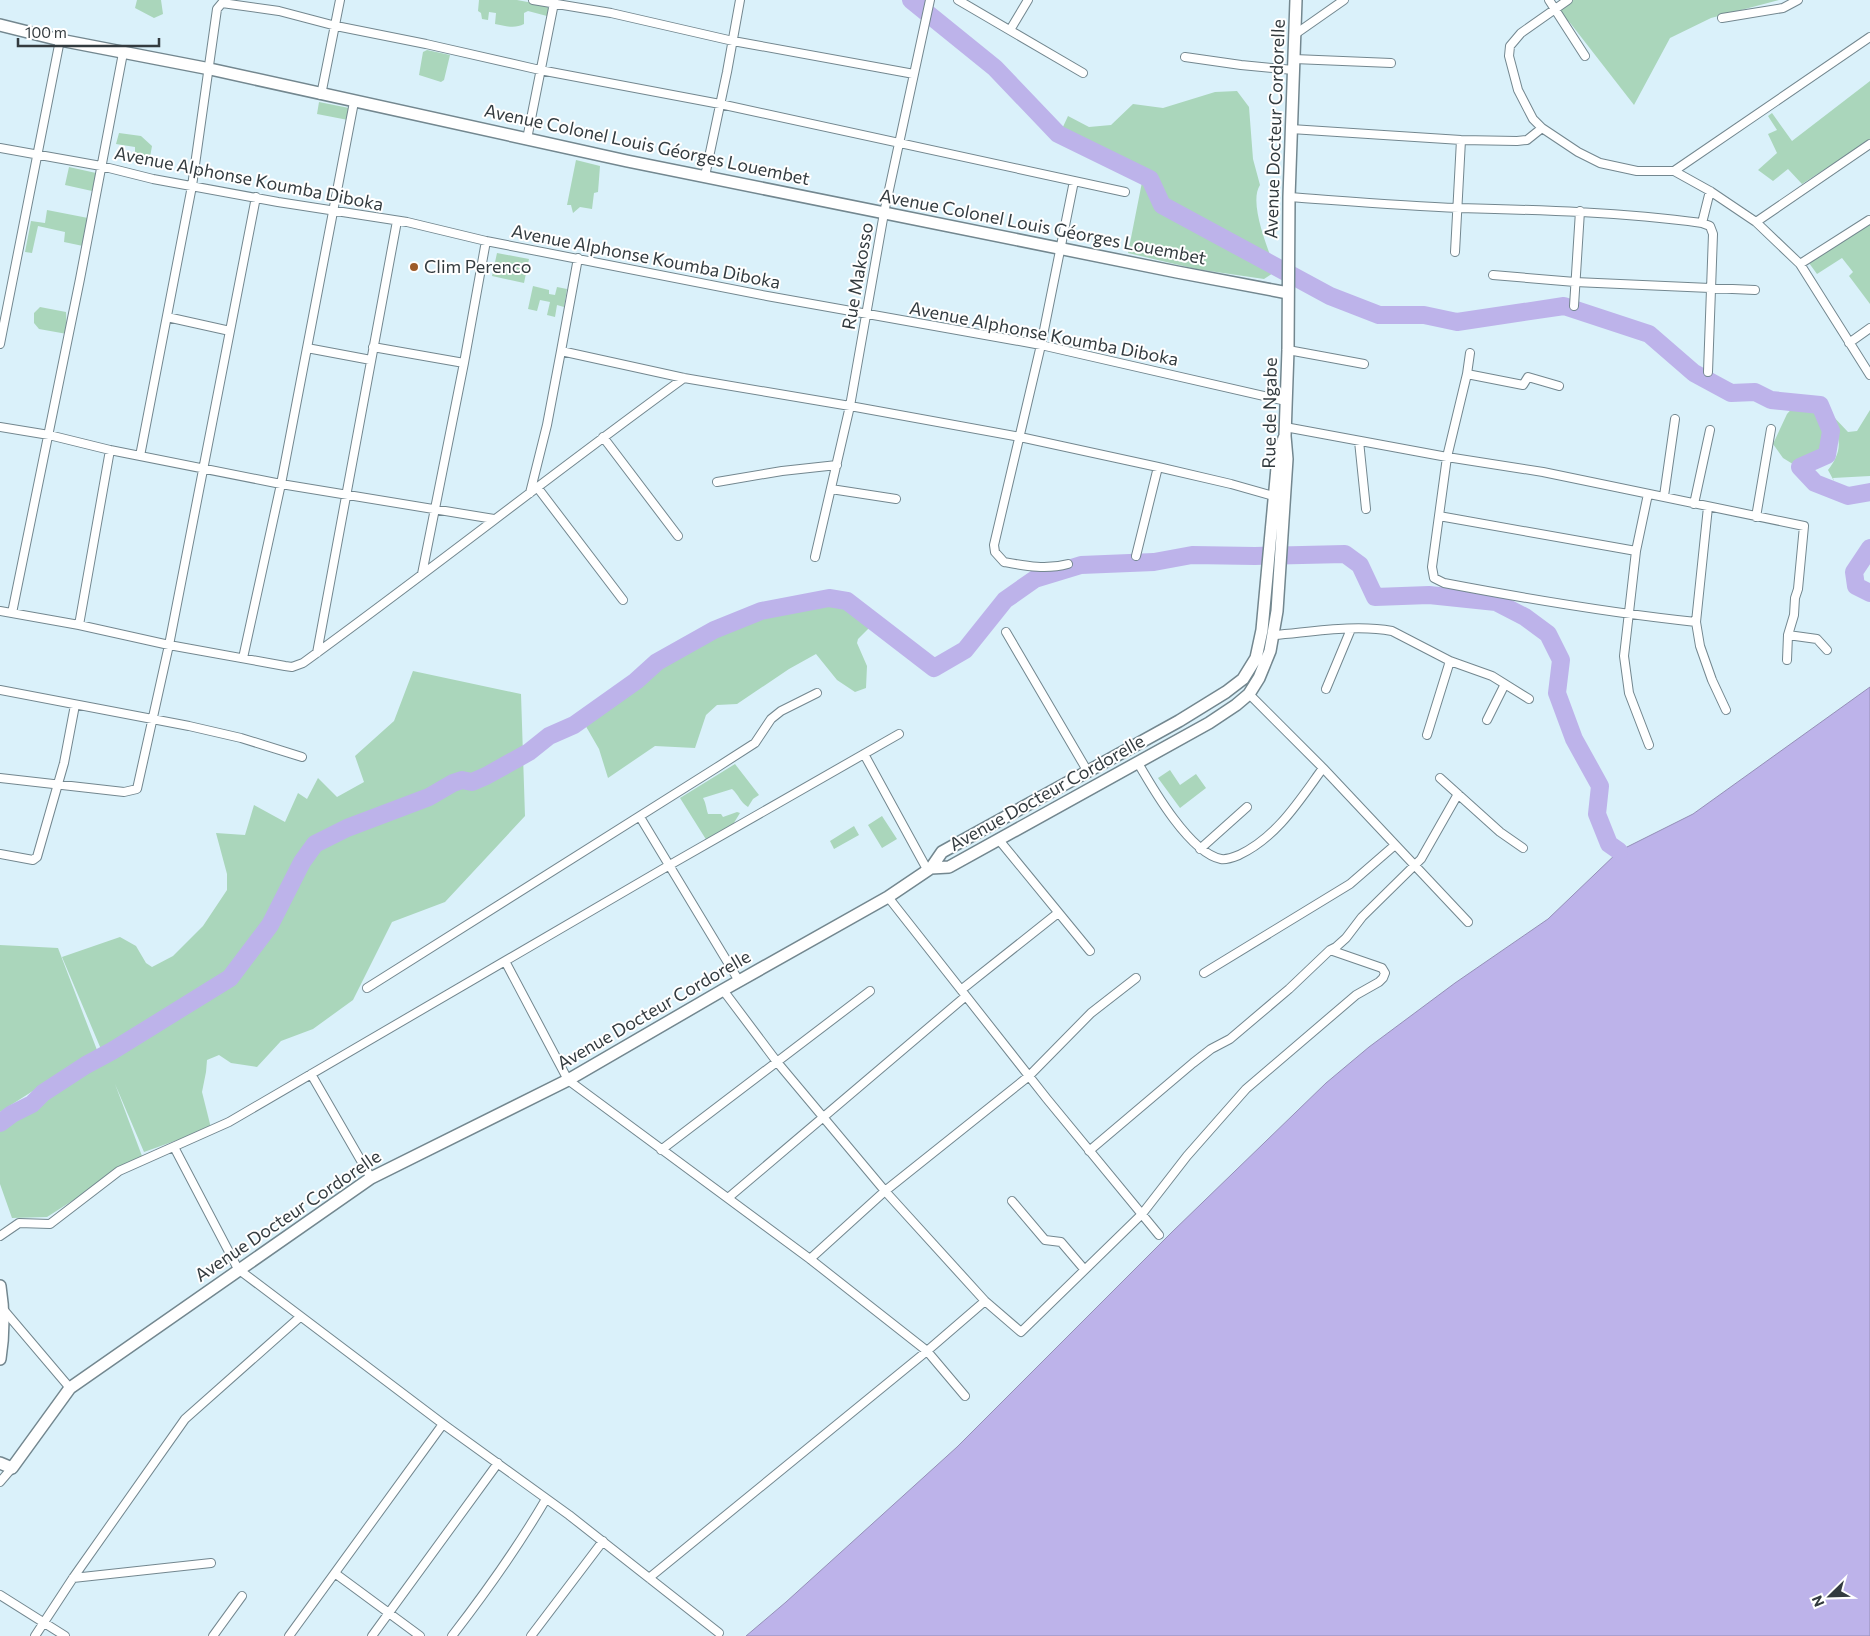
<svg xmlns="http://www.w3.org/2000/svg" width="1870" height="1636" font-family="Commissioner,sans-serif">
<rect width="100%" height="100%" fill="#daf1fa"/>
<path fill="#aad6bb" d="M137 0H161L163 14 154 18 135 8Z
M479 0H517L549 6 547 16 528 11 524 13V24C515 29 505 26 495 24L496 13 489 12 488 20 482 19 481 13 478 11Z
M1573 0H1779L1711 18 1670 38 1634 105 1571 24 1558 10Z
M427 50 450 55 444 80 441 82 419 75 423 52Z
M1870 81V140L1802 184 1788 169 1773 181 1758 170 1777 153 1768 134 1777 130 1768 116 1772 113 1792 141Z
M1237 91 1249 107 1253 159 1260 185C1248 203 1269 251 1276 271L1264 279 1196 269 1128 253 1144 172 1097 152 1062 129 1068 116 1089 127 1111 125 1133 104 1163 108 1215 92Z
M319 102 349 108 348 120 317 114Z
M119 133 141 136 152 146 149 163 135 157V147L116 144Z
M576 160 600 166 598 192 594 193 592 209 580 207 573 213 571 205H567Z
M69 167 96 173 92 191 65 185Z
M47 210 88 218 83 246 64 242 65 232 38 226 32 253 25 252 31 221 45 223Z
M1870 217V304L1849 276 1853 272 1842 258 1817 274 1809 263Z
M497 253 529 259 524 283 492 276Z
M533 286 549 290V294L555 295 557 287 567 289 564 307 557 305 555 317 547 315 550 302 540 300 537 311 528 309Z
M40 307 66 312 67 334 39 329 34 323V313Z
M1807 404C1810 405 1815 407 1818 409 1827 418 1831 439 1823 450 1819 455 1803 461 1796 466L1783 458 1773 444 1787 414 1795 405Z
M1870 410V476L1833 478 1834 481 1828 470C1835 461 1841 450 1838 438 1836 430 1831 424 1831 414L1848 432 1857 431Z
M836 603 864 619 870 627 858 639 857 643 867 666 866 688 855 692 837 680 816 654 789 669 737 704 717 705 706 715 695 748 655 746 608 778 599 749 584 723 681 652 745 621 822 604Z
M413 671 521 694 525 816 445 902 392 922 353 1000 313 1029 281 1041 257 1067 231 1063 219 1055 207 1060 206 1072 202 1092 211 1128 144 1152 115 1084 142 1156 47 1217 12 1218 0 1184V1126L106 1061 62 957 120 937 136 946 146 963 152 967 173 956 203 926 227 890V874L216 833 245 835 254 805 285 822 298 793 307 799 318 778 337 797 364 782 355 756 394 721Z
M735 764 759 795 753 799 748 807C740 802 739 795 732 789L703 798C706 803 706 808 708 814H721L723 817 737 812 740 813 732 826 707 841 680 798Z
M1170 770 1180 785 1196 774 1206 788 1180 808 1158 778Z
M882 816 897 839 882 848 868 825Z
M854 826 859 835 834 849 830 841Z
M0 945 58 948 97 1050 0 1112Z"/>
<path fill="#bdb3ea" stroke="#948fb7" d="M1870 687V1636H746L786 1602 957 1447 1172 1232 1326 1083 1369 1047 1455 983 1548 919 1619 851 1693 814Z"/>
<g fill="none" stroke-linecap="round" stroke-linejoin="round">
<path stroke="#bdb3ea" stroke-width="18" d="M911 0 995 68 1058 134 1150 179 1162 205 1330 296 1379 315H1424L1457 322 1564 306 1649 334 1694 373 1731 393 1755 392 1771 400 1820 405 1831 431 1827 455 1800 467 1815 483 1848 496 1870 492
M1870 548 1854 572 1856 586 1870 593
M0 1123 12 1114 32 1104 43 1093 86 1065 112 1051 230 978 270 925 302 862 315 844 347 828 429 797 453 783 462 780 472 782 486 776 529 752 549 736 574 725 636 681 657 662 714 630 761 611 829 598 847 601 934 668 965 650 1005 600 1035 579 1081 565 1154 562 1192 555 1255 556 1345 554 1360 565 1375 597 1429 595 1496 602 1525 617 1548 634 1561 660 1557 693 1574 739 1600 786 1597 814 1609 844 1619 851"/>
<defs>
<path id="street" d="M533 0 611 13 733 41 914 74
M958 0 1083 73
M1549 0 1585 56
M1568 0 1521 33 1510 46 1509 56 1518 90 1533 119 1542 128 1578 152 1600 163 1637 171H1674L1710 191 1756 222 1800 264 1870 375
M1722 18 1783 8 1798 0
M1010 30 1028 0
M1294 35 1344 0
M1185 57 1241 65 1293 70
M1294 59 1391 63
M321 95 340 0
M1291 129 1461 140 1517 141 1527 140 1542 128
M527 139 554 3
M0 148 101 166 153 179 278 202 407 222 486 241 767 296 1041 345 1286 401
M1674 171 1870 37
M705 176 727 72 740 0
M1289 197C1345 201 1403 206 1459 208 1541 210 1622 212 1702 223L1710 226 1713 234 1708 372
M1756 222 1870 144
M1702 223 1710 191
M1455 252 1461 140
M578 258 561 351 684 378 850 406 1020 437 1158 467 1231 484 1277 497
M1800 264 1869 220
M1493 275 1575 282 1755 290
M1574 306 1580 211
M167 317 230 331
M1849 343 1870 328
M0 344 60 40
M373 347 464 363
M307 348 371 360
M1288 350 1364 364
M1470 353 1467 374 1447 457 1432 567 1434 578 1444 583C1528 599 1611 613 1696 622
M1467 374 1523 385 1528 377 1559 386
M0 427 49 435 110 450 281 484 494 519
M1285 427 1447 457 1543 472 1804 526 1798 589 1795 598 1794 615 1788 635 1787 660
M603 437 678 536
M1359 441 1366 509
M140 456 192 186 217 9 222 3 279 11 336 26 426 44 540 70 720 104 1125 192
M717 482 782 471 837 465
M537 487 623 600
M831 489 896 499
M530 493 547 425 561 351
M1648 494 1636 551 1624 656 1629 693 1649 745
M1664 496 1675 419
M1694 504 1710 430
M1708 507 1696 622 1700 646 1712 680 1726 710
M1439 516 1636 551
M1756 517 1771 429
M1136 556 1158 467
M815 557 850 406 884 213 930 0
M1068 564C1046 570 1026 566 1004 562L995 552 994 545 1041 345 1074 181
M422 574 464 363 486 241
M0 611 79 625 169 645 285 666 292 667 303 663C431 570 556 471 684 378
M12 613 80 279 123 53
M79 625 110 450
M1006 632 1088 772
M1274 635C1311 632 1356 624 1392 631L1450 661 1492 676 1529 699
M1788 635 1817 639 1827 650
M317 653 397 221
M243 658 281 484 354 102
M1326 689 1351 629
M0 690 189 726 241 738 302 757
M1249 694 1323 768 1468 922
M1487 720 1505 684
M1427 735 1450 661
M864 754 928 871
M1138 763C1153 789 1190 853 1221 859 1226 860 1234 857 1239 855 1277 837 1299 801 1323 768
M0 778 124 792 137 789 169 645 256 197
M1440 778 1500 832 1523 848
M640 817 739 981
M999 840 1090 951
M1200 849 1247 807
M0 854 33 860 37 857 64 763 75 705
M888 897 1047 1099 1159 1235
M505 961 568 1080 810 1259 927 1351 965 1396
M1204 973 1350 884 1395 845
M367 988 716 768 755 743 771 719 781 711 817 693
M723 990 777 1062 885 1191 985 1301 1021 1332 1142 1214 1187 1156 1246 1089 1356 995 1379 982 1383 978 1385 973 1382 968 1330 950
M961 990 1058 913
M311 1074 371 1178
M174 1147 238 1269 443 1424 569 1515 719 1633
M661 1150 870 991
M1089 1151 1193 1063 1211 1049 1230 1039 1289 989 1330 950 1336 947 1346 938 1362 917 1421 859 1458 794
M728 1198 966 996
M1012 1201 1045 1240 1061 1242 1084 1269
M0 1236 19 1223 50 1224 119 1171 229 1122 668 866 899 734
M810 1259 885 1191 1029 1076 1091 1013 1136 978
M3 1309 70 1388
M0 1482 12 1468
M336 1574 420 1636
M73 1578 211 1563
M649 1578 927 1351 985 1301
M0 1595 65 1636
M35 1636 73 1578 185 1419 300 1317
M213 1636 242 1596
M289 1636 443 1424
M372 1636 498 1463
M452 1636C486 1592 518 1547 546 1499
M531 1636 603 1541"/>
<path id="secondary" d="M0 25 60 40 210 69 627 161 1177 272 1288 293
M931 868 942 852 1179 721 1226 692 1243 679 1256 658 1262 630 1278 457 1284 438
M0 1286C4 1311 4 1334 0 1359
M0 1463 12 1468 70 1388 371 1178 568 1080 723 990 888 897 931 868 949 867 1209 723 1236 705 1249 694 1259 678 1270 651 1277 611 1287 459 1285 436 1288 350 1289 197 1296 0"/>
</defs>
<use href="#street" stroke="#73878f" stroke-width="10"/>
<use href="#secondary" stroke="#73878f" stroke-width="14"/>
<use href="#street" stroke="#fff" stroke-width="8"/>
<use href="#secondary" stroke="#fff" stroke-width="11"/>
</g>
<circle fill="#9d5b29" stroke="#fff" stroke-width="2" cx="414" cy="267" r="5"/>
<g text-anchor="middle" stroke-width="4" stroke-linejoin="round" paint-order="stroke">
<g font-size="18" fill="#333b3f" stroke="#fff">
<text transform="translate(1275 129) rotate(-88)" y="6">Avenue Docteur Cordorelle</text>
<text transform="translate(647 145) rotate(12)" y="6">Avenue Colonel Louis Géorges Louembet</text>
<text transform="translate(249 179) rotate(11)" y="6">Avenue Alphonse Koumba Diboka</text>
<text transform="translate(1043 227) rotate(11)" y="6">Avenue Colonel Louis Géorges Louembet</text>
<text transform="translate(646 257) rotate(11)" y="6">Avenue Alphonse Koumba Diboka</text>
<text transform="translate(858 276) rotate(-80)" y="6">Rue Makosso</text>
<text transform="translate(1044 334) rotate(11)" y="6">Avenue Alphonse Koumba Diboka</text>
<text transform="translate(1270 413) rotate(-89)" y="6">Rue de Ngabe</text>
<text transform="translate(1047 793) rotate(-29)" y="6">Avenue Docteur Cordorelle</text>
<text transform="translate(654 1010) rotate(-30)" y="6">Avenue Docteur Cordorelle</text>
<text transform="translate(288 1216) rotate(-34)" y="6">Avenue Docteur Cordorelle</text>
</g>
<g font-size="18" fill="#333b3f" stroke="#fff" text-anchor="start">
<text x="424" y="273">Clim Perenco</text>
</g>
</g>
<g transform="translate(1830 1596) rotate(247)" stroke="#ffffff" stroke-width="4" paint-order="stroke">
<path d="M0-4L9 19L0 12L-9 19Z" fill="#333b3f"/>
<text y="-8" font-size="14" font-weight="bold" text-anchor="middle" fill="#333b3f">N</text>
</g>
<path d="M18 38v8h141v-8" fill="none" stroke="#333b3f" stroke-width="2.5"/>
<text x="25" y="38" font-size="15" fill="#333b3f" stroke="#ffffff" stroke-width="4" paint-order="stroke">100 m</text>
</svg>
